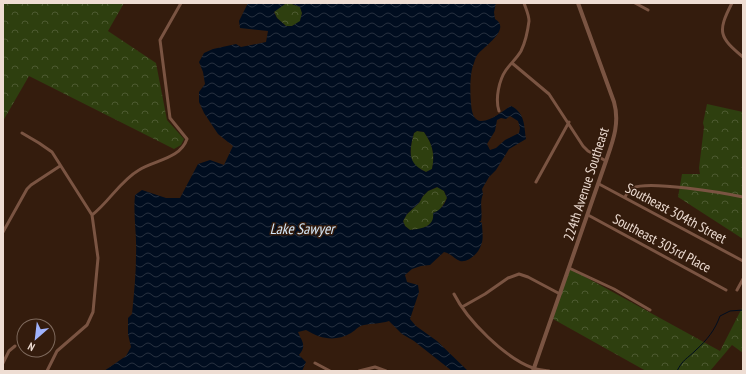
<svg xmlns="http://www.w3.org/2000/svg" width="746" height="374" font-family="'PT Sans Narrow',sans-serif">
<defs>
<pattern id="forest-crowns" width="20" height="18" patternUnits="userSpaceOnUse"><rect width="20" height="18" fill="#2e3f0f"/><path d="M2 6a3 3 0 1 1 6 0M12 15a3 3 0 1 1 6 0" fill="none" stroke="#4d5a31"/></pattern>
<pattern id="water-waves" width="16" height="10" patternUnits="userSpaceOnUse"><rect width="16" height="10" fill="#000d1f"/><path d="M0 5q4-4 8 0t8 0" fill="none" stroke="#26303f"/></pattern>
</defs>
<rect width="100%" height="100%" fill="#341c0d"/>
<path fill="url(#forest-crowns)" d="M3 3H124L108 31 156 63 167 120 184 139 181 145 174 149 29 76 3 121Z
M285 4H292L300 7 302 13 300 22 292 26H286L277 18 274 11Z
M707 104 743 112V239L678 197 682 174H700L699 168 704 127 703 123Z
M417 131 424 132C433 145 435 154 432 169L426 172C423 170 419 169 417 167 407 161 411 143 414 133Z
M438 187 444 191 447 198 432 223 422 229 410 230 405 226 403 221 407 214 419 203 423 196 428 191Z
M569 268 720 351 743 306V353L732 345 710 371H646L553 319 560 294Z"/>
<path fill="url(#water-waves)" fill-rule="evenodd" d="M248 3H496L494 12 495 19C512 29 483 47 478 54 476 56 475 60 474 63 469 74 470 99 472 111 477 134 502 111 511 106 525 113 524 125 526 139L509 149 496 170 489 177 482 189 483 194C479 204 483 211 481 221H479L482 223C482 230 484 239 481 245 479 253 468 263 460 261 454 259 452 254 444 252L430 265 421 266 412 269 405 275 407 282 418 285 419 292 410 319 416 326 437 341 468 371H452L414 341 402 334 389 321C380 324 373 323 364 325 358 326 356 330 351 333 335 342 321 339 306 330L298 332C302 342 307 345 299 355L306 362 302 371H104L126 356 131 347 128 334V318L132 314C134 294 136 274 136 255 137 235 133 215 135 195L142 190 166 198H180L198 164 210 160 224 165 233 146 218 134 204 113 199 102V92L205 84 203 72 199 62 204 53 213 49 236 44 241 47 266 42 268 31 240 28 239 21ZM285 4H292L300 7 302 13 300 21 292 26H286L277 18 274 12ZM510 116 518 121 520 128 519 133 505 140 496 148 490 150 487 144 495 131 497 120 501 118 506 119ZM417 131 424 132C433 145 435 154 432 169L426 172C407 164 409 151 414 133ZM437 187 444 191 447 198C444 205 441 210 433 213 435 227 421 229 410 230L405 226 403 221 407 214 419 203 423 196 428 191Z"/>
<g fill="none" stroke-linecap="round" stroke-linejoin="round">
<path stroke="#000d1f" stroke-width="1" d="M677 371C683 359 687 359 696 350 707 340 715 330 720 316L730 311 743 310"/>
<path stroke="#7a5442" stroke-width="3" d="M635 3 648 10
M732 3C717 32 719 37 743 57
M512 63 549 94 583 146 588 151 606 161
M499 111C495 99 499 80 506 70 511 63 517 58 521 51 525 43 528 29 529 21 529 15 526 9 524 3
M22 133 39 143 52 152 92 215
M536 182 569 122
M599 184 743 261
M625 197C627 193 629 190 633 188 648 180 724 193 743 197
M588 215 726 290
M3 232 27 189 31 185 60 166
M569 268 614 289 650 310
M737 290 743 279
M454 294C467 320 505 358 533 368 538 370 544 370 549 371
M462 307 485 294 508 278 519 274 528 277 560 294
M3 363 9 351 15 346
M315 363 330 371
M47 371 57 351 87 325 93 312 98 258 92 215C109 202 120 181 139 170 155 160 180 159 187 139L170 118 160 40 181 3
M359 371 375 367 386 371"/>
<path stroke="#7a5442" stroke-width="4" d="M533 371 606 161C613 141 620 123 614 102L578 3"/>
</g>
<g text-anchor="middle" stroke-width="3" stroke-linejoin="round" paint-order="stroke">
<g font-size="14" fill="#eeddd3" stroke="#341c0d">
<text transform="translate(586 184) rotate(-72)" y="5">224th Avenue Southeast</text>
<text transform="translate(676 213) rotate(28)" y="5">Southeast 304th Street</text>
<text transform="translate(662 243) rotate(28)" y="5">Southeast 303rd Place</text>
</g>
<g font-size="15" font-style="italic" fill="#d3e7f8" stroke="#341c0d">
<text x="302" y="234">Lake Sawyer</text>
</g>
</g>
<rect width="746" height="374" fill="none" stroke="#eeddd3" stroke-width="8"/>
<g transform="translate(36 338) rotate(208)"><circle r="19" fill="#341c0d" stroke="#7e695c"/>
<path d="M0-3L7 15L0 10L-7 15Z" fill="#a0b3fd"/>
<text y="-6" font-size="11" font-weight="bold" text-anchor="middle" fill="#eeddd3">N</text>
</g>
</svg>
